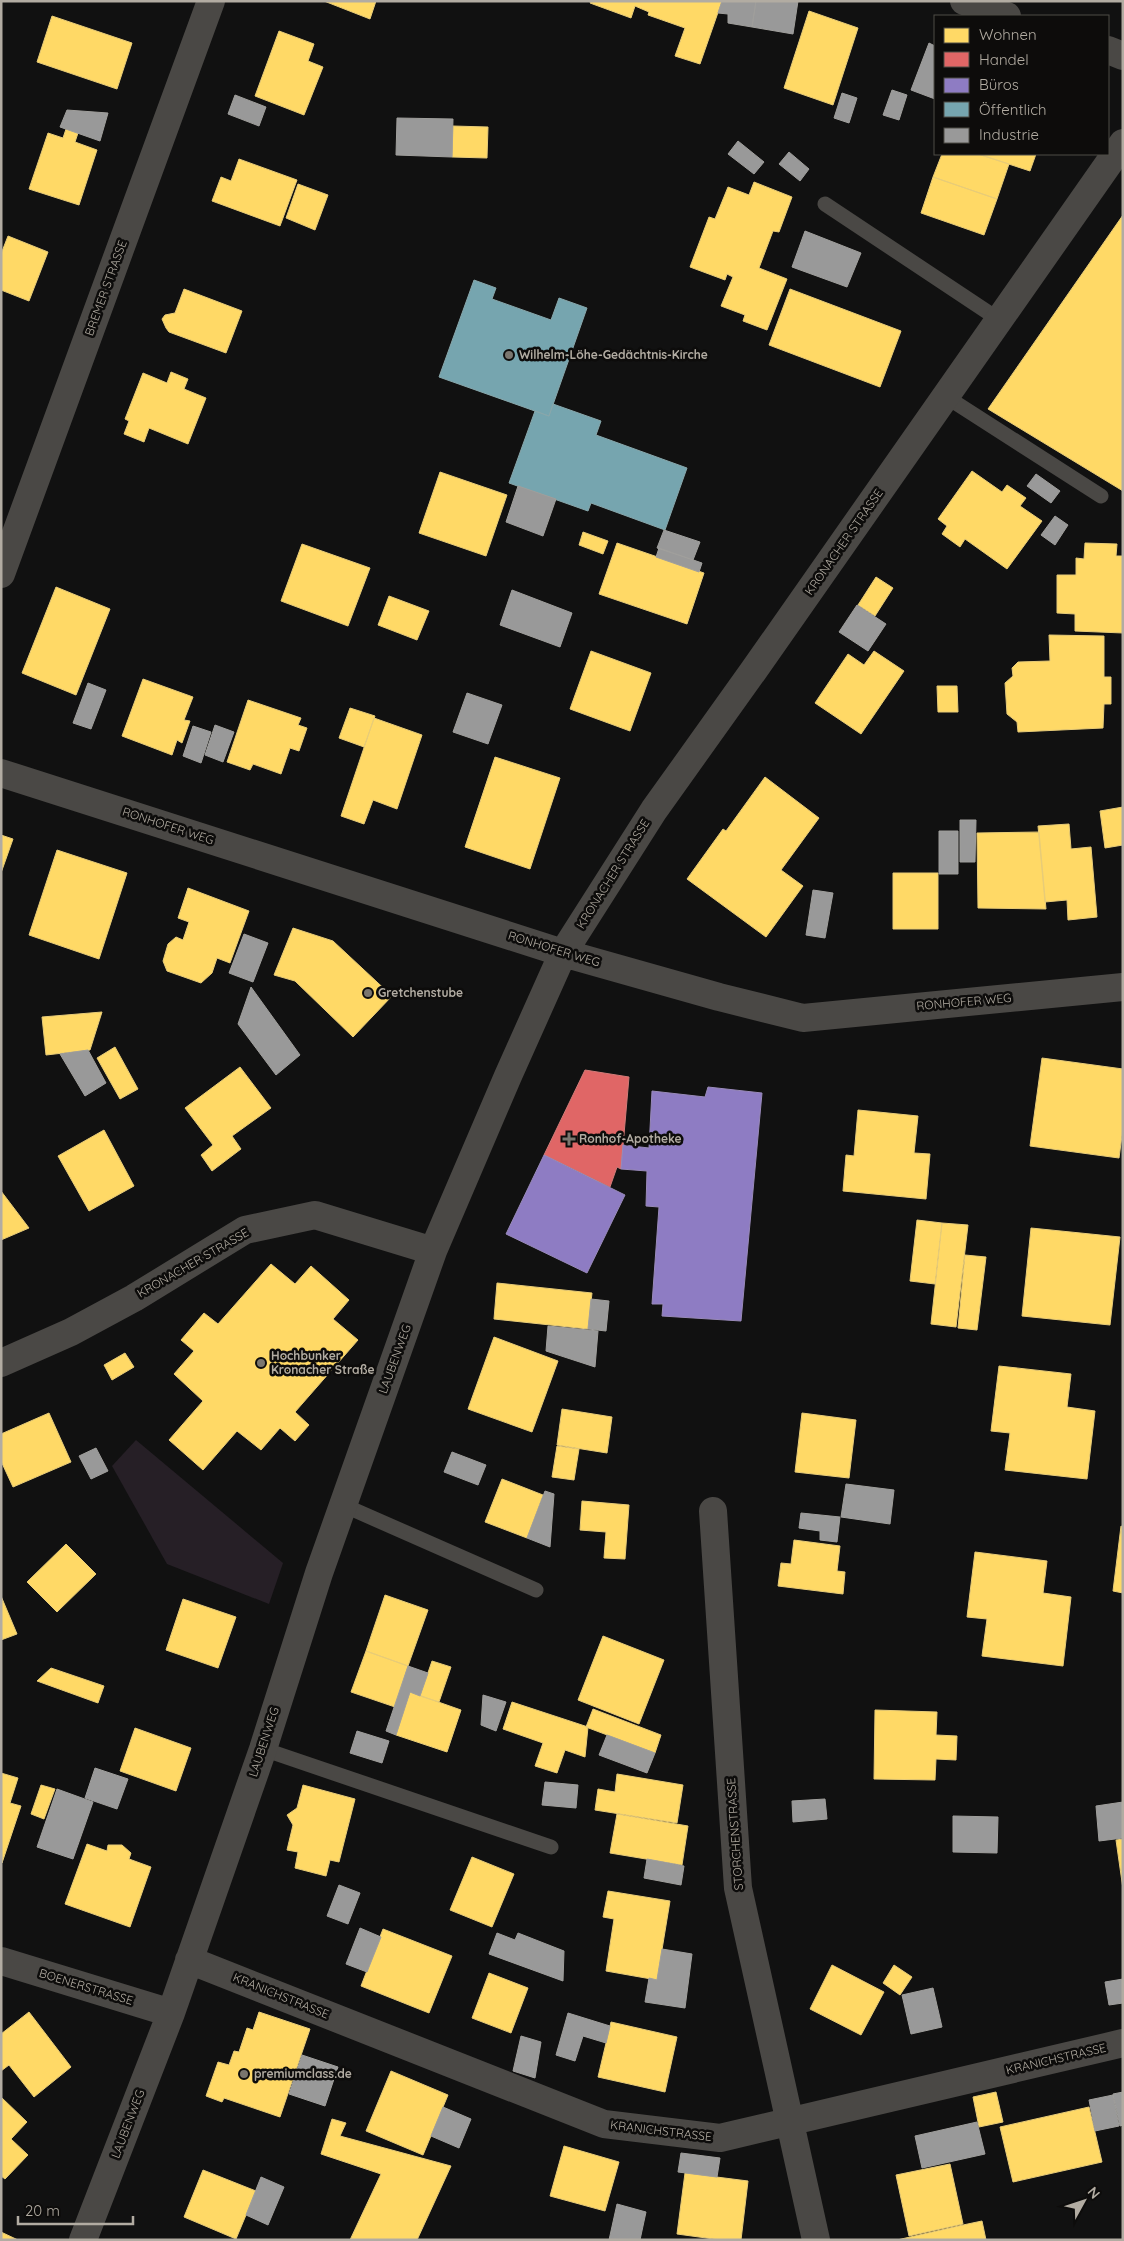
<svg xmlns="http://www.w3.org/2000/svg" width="1124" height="2241" font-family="Quicksand,sans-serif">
<rect width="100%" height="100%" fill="#111"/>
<path fill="#261f26" d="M136 1440 283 1563 269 1604 167 1564 112 1466Z"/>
<path fill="#ffd966" stroke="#e8cc78" d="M324 1H376L370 19Z
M591 1H722L700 64 675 56 685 28 648 15 649 12 635 6 631 18 590 3Z
M809 11 858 28 833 105 784 88Z
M52 16 132 43 117 89 37 62Z
M279 31 314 44 308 61 323 67 304 115 255 96Z
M453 126 488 127 487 158 452 157Z
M66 129 78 133 75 142 97 150 79 205 29 189 48 133 63 138Z
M942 154H978L1009 164 997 199 933 177Z
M978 154H1036L1030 171Z
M239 159 297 180 280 226 212 201 221 177 231 181Z
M933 177 997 199 984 235 921 213Z
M754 182 792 197 779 232 773 231 759 268 787 279 767 330 743 321 745 315 721 306 733 277 727 274 725 280 690 267 709 217 715 219 728 187 749 195Z
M298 184 328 195 315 230 286 218Z
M1123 215V491L988 409Z
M8 236 48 252 29 301 1 290V254Z
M184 289 242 311 226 353 169 332 166 328 162 319 165 315 175 313Z
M790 289 901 331 880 387 769 345Z
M171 372 188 379 184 389 206 398 188 444 149 428 144 442 124 434 129 421 125 419 143 373 167 383Z
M972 471 1002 492 1007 485 1026 498 1020 506 1042 521 1007 569 965 539 960 547 942 534 947 526 938 519Z
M440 472 507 495 486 556 419 533Z
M583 532 608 541 603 554 579 545Z
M617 543 704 573 687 624 599 594Z
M1085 543 1117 544 1116 556H1123V633L1075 631V614L1057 613V575H1076V558L1084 559Z
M302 544 370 568 348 626 281 601Z
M876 577 893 588 875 616 858 605Z
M56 587 110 609 76 695 22 673Z
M389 596 429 611 417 640 378 625Z
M1049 635 1104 636V677H1111V704H1104L1103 728 1018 732 1017 722 1007 714 1005 683 1013 676 1012 668 1018 662 1050 661Z
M591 651 651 673 630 731 570 709Z
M874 651 904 671 861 734 815 703 848 654 864 665Z
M143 679 193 697 184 720 190 721 182 743 177 740 172 755 122 736Z
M937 686H957L958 712H938Z
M248 700 301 718 298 725 307 728 299 751 290 748 281 774 253 764 250 770 227 762Z
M350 708 375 716 364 747 339 738Z
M374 718 422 735 397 809 373 800 364 824 341 816Z
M495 757 560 778 530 869 465 847Z
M765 777 819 818 781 870 803 886 766 937 687 879 723 829 726 831Z
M1123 807V845L1105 848 1100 811Z
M1069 824 1071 849 1091 847 1097 917 1068 920 1067 900 1045 902 1038 826Z
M1039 832 1046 909 978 908 977 833Z
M1 835 13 839 1 873Z
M57 850 127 873 99 959 29 935Z
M893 873H938V929H893Z
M188 888 249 911 230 963 217 958 212 973 201 983 167 971 163 961 168 944 176 937 183 940 189 922 178 918Z
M293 928 333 941 392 996 353 1037 295 981 274 975Z
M102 1012 90 1050 46 1055 42 1017Z
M115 1047 138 1089 120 1099 97 1058Z
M1042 1058 1123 1069V1128L1119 1158 1030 1146Z
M240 1067 271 1108 232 1136 241 1149 212 1171 201 1155 213 1145 185 1108Z
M858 1110 918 1116 914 1153 930 1154 926 1199 843 1191 846 1155 854 1156Z
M104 1130 134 1186 89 1211 58 1156Z
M1 1191 29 1228 1 1240Z
M917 1220 942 1223 935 1284 910 1281Z
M942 1223 968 1225 956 1327 931 1324Z
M1031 1228 1120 1237 1110 1325 1022 1316Z
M965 1255 986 1257 977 1330 958 1328Z
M271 1264 295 1284 311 1266 349 1300 333 1319 358 1340 295 1412 309 1425 295 1441 280 1428 261 1450 237 1431 203 1470 169 1440 203 1401 174 1374 194 1351 181 1340 204 1313 218 1324Z
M497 1283 592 1293 588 1329 494 1319Z
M494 1337 558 1361 532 1432 468 1409Z
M125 1353 134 1367 112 1380 104 1365Z
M999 1366 1071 1374 1067 1407 1095 1411 1087 1479 1005 1470 1010 1433 991 1431Z
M562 1409 612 1417 607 1453 557 1445Z
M49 1413 71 1462 13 1487 1 1461V1434Z
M802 1413 856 1420 849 1478 795 1472Z
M557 1446 579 1449 574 1480 552 1477Z
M502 1479 543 1495 527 1538 485 1522Z
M582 1501 629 1505 625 1559 604 1558 606 1532 580 1530Z
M1121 1526 1123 1527V1593L1113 1591Z
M794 1540 840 1546 837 1571 845 1572 843 1594 778 1586 781 1563 791 1564Z
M66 1544 96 1574 57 1612 27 1582Z
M975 1552 1047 1561 1043 1593 1071 1597 1063 1666 982 1656 987 1619 967 1617Z
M385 1595 428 1610 408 1666 366 1651Z
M1 1596 17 1634 1 1640Z
M183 1599 236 1617 218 1668 166 1650Z
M603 1636 664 1660 639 1724 578 1700Z
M366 1651 408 1666 395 1707 351 1692Z
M432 1661 451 1667 439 1702 420 1696Z
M51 1668 104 1686 98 1703 37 1681Z
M410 1692 461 1710 447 1752 396 1735Z
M512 1702 588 1727 585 1757 565 1750 557 1773 535 1766 543 1743 503 1729Z
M593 1709 661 1735 655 1753 586 1727Z
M875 1710 937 1712 936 1735 957 1736 956 1760 936 1759 935 1780 874 1779Z
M135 1728 191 1748 176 1791 120 1771Z
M1 1773 18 1778 10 1803 21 1806 2 1863Z
M617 1774 683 1785 677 1823 595 1810 598 1789 615 1792Z
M41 1785 55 1789 44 1819 31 1814Z
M303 1785 355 1799 339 1862 330 1860 326 1876 295 1868 298 1852 287 1850 293 1825 287 1815 297 1808Z
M617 1814 688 1826 682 1865 610 1853Z
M1123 1839V1889L1116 1840Z
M87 1844 107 1851 108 1845H122L131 1853 129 1859 151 1867 130 1927 65 1904Z
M472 1857 514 1874 492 1927 450 1910Z
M608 1891 670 1901 657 1980 606 1971 614 1919 603 1917Z
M383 1929 452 1956 429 2013 361 1986Z
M832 1965 884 1992 861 2035 810 2009Z
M894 1965 912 1977 900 1995 883 1983Z
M489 1973 528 1988 511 2033 472 2018Z
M29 2012 71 2067 34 2097 9 2065 1 2071V2034Z
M259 2012 310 2029 280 2117 224 2098 222 2102 206 2096 218 2062 229 2065 234 2051 239 2052 247 2028 253 2030Z
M611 2022 677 2037 665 2092 598 2077Z
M391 2071 448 2095 423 2155 366 2131Z
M996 2092 1003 2122 979 2127 973 2097Z
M1 2097 27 2122 11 2139 28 2155 5 2179 1 2176Z
M1089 2107 1102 2162 1013 2182 1000 2127Z
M332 2119 346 2123 340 2136 451 2166 417 2240H350L381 2174 321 2154Z
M564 2146 619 2162 605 2211 550 2196Z
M950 2164 963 2224 909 2236 896 2175Z
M203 2170 256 2191 236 2239 184 2217Z
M685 2173 748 2181 741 2240H721L677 2234Z
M982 2221 986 2240H897L963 2225Z
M1 2232 18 2240H1Z"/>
<path fill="#e06666" stroke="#d27b78" d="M585 1070 629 1077 621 1169 617 1167 610 1187 544 1155Z"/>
<path fill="#8e7cc3" stroke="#998ab9" d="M708 1087 762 1093 741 1321 662 1316 663 1304H652L659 1207 646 1206 647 1171 621 1169 623 1145 649 1148 652 1091 705 1097Z
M544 1155 625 1195 587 1273 506 1234Z"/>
<path fill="#76a5af" stroke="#88a7ab" d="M474 280 496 288 492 299 551 320 559 298 587 308 549 416 439 377Z
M553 404 601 421 596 435 687 468 665 530 591 503 588 511 509 483 535 411 549 416Z"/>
<path fill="#999" stroke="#a09f9c" d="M722 1H756L752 27 728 23V14L718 13Z
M756 1H798L793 34 752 27Z
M929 43 935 46V99L911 90Z
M892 90 907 95 899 120 883 115Z
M842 93 857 98 849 123 834 118Z
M235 95 266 107 259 126 228 114Z
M67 110 108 113 100 141 60 127Z
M397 118 453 119 452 157 396 155Z
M738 141 764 162 754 174 728 154Z
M789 152 809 169 800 181 779 164Z
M805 231 861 253 847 287 792 267Z
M1036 474 1060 491 1051 503 1027 486Z
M518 486 556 499 543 536 506 522Z
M1055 516 1068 525 1055 545 1041 535Z
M664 530 700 542 693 560 657 548Z
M659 548 702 563 699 572 656 557Z
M512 590 572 613 560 647 500 625Z
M857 605 886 624 868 651 839 632Z
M88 683 106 690 91 729 73 723Z
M467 693 502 705 488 744 453 732Z
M215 725 234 732 223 762 205 755Z
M193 726 211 732 201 763 183 756Z
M960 820H976L975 862H960Z
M939 831H958V874H939Z
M813 890 833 893 825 938 806 935Z
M244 934 268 943 253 982 229 973Z
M251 987 300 1055 276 1075 238 1024Z
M88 1050 106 1083 85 1096 60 1054Z
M591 1299 609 1301 606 1331 588 1329Z
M548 1326 598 1331 595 1367 546 1351Z
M96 1448 108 1471 91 1479 79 1456Z
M452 1452 486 1465 478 1485 444 1472Z
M846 1484 894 1490 890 1524 841 1517Z
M545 1491 554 1494 550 1547 527 1538Z
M801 1513 840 1517 837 1542 820 1540V1531L799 1528Z
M408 1666 428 1673 420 1696 410 1692 396 1735 386 1731Z
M483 1695 506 1702 496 1731 481 1725Z
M357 1731 389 1741 382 1763 350 1753Z
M607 1735 655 1753 647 1773 599 1755Z
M95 1768 128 1779 117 1809 85 1798Z
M545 1782 578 1785 576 1808 542 1805Z
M57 1789 93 1802 73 1859 37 1847Z
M825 1799 827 1819 793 1822 792 1801Z
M1123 1802V1838L1099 1841 1096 1806Z
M953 1816 998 1817 997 1853 953 1852Z
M647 1859 684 1866 681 1885 644 1878Z
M339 1885 360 1893 348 1924 327 1916Z
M360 1928 381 1937 367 1972 346 1964Z
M497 1933 515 1940 518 1933 564 1951 563 1981 489 1954Z
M662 1949 692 1954 685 2008 645 2002 649 1978 657 1980Z
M1123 1979V2003L1109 2005 1105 1982Z
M933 1988 942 2027 911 2034 902 1995Z
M568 2013 610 2026 606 2043 583 2036 575 2061 556 2055Z
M521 2036 541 2042 535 2078 513 2071Z
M302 2055 338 2067 325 2106 289 2094Z
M1123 2092V2125L1120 2126 1113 2094Z
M1113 2095 1119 2126 1095 2131 1089 2100Z
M443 2107 471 2119 459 2148 431 2136Z
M977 2122 985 2154 922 2168 915 2136Z
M681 2153 720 2158 717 2177 678 2172Z
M261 2177 284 2187 268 2225 246 2215Z
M617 2204 646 2212 640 2240H609Z"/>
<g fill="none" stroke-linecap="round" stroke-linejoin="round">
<path stroke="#4a4845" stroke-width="15" d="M825 204 998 319
M945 396 1101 496
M343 1505 536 1590
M263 1749 551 1847"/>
<path stroke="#4a4845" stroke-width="28" d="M964 1 1007 16
M1108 50 1123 56
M1 574 211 1
M1 773 563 953 719 997 803 1018 1123 987
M1 1363 71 1332 134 1298 245 1230 315 1215 433 1251
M713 1511 738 1888 816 2240
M189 1960 604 2124 720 2138 1123 2043
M1 1961 171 2013
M83 2240 171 2013 263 1749 319 1573 433 1251 508 1076 563 953 654 810 754 670 1123 143"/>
</g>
<g fill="#7a766f" stroke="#0d0c0b" stroke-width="2">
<circle cx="509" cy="355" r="5"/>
<circle cx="368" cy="993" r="5"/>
<path d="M566.5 1131.5h5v5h5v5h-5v5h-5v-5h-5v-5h5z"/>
<circle cx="261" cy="1363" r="5"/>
<circle cx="244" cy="2074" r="5"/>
</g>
<g text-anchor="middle" stroke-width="5" stroke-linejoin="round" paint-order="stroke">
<g font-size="12" fill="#b2aca2" stroke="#0d0c0b">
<text transform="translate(106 288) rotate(-70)" y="4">BREMER STRASSE</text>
<text transform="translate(844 542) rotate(-55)" y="4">KRONACHER STRASSE</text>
<text transform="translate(168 826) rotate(18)" y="4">RONHOFER WEG</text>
<text transform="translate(613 874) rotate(-58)" y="4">KRONACHER STRASSE</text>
<text transform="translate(554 949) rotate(17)" y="4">RONHOFER WEG</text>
<text transform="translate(964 1002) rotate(-5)" y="4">RONHOFER WEG</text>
<text transform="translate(193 1263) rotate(-30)" y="4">KRONACHER STRASSE</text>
<text transform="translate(395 1359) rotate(-70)" y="4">LAUBENWEG</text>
<text transform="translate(264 1742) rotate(-72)" y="4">LAUBENWEG</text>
<text transform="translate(735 1834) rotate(-94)" y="4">STORCHENSTRASSE</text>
<text transform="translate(86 1987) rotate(17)" y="4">BOENERSTRASSE</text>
<text transform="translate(281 1996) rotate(22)" y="4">KRANICHSTRASSE</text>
<text transform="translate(1056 2059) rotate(-13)" y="4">KRANICHSTRASSE</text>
<text transform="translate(128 2124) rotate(-69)" y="4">LAUBENWEG</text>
<text transform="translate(661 2131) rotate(7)" y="4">KRANICHSTRASSE</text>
</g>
<g font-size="12" font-weight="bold" fill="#b2aca2" stroke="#0d0c0b" text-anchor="start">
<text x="519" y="359">Wilhelm-Löhe-Gedächtnis-Kirche</text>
<text x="378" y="997">Gretchenstube</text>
<text x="579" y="1143">Ronhof-Apotheke</text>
<text x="271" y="1360">Hochbunker<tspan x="271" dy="14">Kronacher Straße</tspan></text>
<text x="254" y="2078">premiumclass.de</text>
</g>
</g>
<rect width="1124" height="2241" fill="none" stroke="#b2aca2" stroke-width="5"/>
<rect x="934" y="15" width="175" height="140" fill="#0d0c0b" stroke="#4f4c47"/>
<rect x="944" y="28" width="25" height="15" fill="#ffd966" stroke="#4f4c47"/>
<text x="979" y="40" font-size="15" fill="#b2aca2">Wohnen</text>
<rect x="944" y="52" width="25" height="15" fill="#e06666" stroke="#4f4c47"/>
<text x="979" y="65" font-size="15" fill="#b2aca2">Handel</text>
<rect x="944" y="78" width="25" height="15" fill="#8e7cc3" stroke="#4f4c47"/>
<text x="979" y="90" font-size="15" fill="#b2aca2">Büros</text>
<rect x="944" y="102" width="25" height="15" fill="#76a5af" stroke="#4f4c47"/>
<text x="979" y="115" font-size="15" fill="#b2aca2">Öffentlich</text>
<rect x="944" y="128" width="25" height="15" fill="#999999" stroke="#4f4c47"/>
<text x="979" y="140" font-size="15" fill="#b2aca2">Industrie</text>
<g transform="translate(1084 2201) rotate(50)" stroke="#0d0c0b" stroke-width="4" paint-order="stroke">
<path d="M0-4L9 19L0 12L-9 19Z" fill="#b2aca2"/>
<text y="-8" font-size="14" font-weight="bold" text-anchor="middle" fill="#b2aca2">N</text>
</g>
<path d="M18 2216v8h115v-8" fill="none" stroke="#b2aca2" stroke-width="2.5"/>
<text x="25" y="2216" font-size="15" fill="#b2aca2" stroke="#0d0c0b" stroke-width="4" paint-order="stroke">20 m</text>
</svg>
